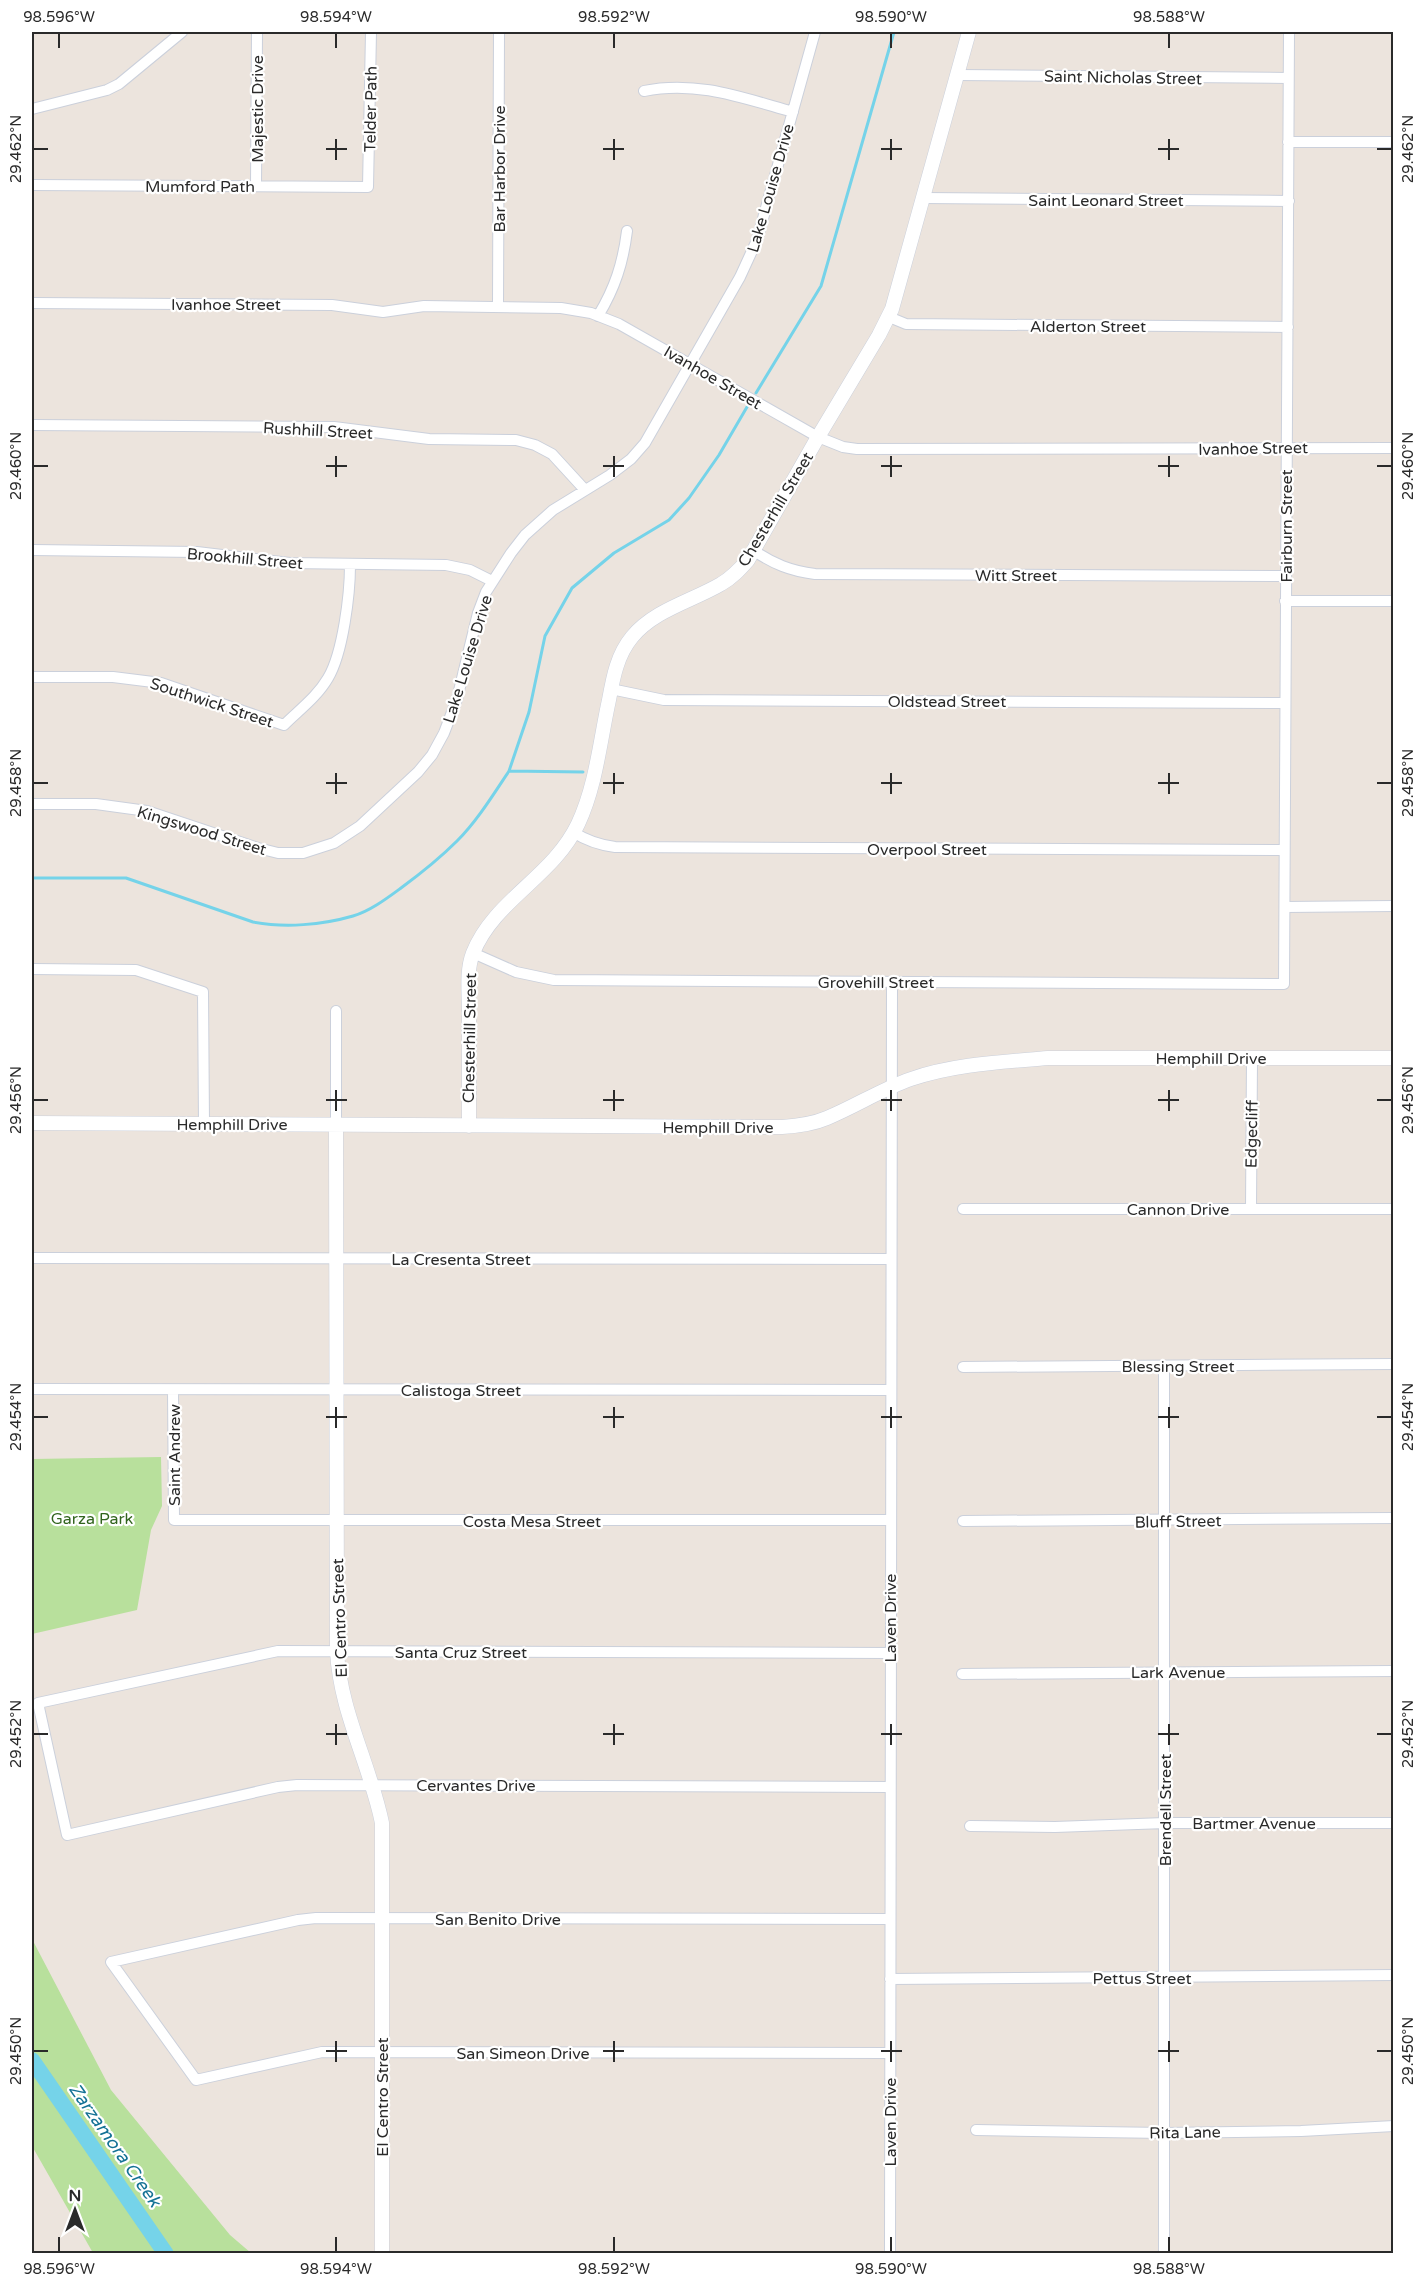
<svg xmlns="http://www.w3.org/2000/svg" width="1425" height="2285" font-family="'Varela Round',sans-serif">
<rect width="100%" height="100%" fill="#ece4dd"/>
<path fill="#b8e09c" d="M161 1457 162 1506 151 1530 137 1610 32 1634V1459Z
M32 1939 111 2090 230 2235 251 2253H93L32 2146Z"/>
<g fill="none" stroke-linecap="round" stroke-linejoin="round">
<path stroke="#75d3e9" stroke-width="3" d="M756 393 821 286 894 32
M509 771 529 712 545 636 572 588 614 553 669 520 689 498 719 455 747 407
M32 878H126L253 922C285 928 322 925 353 916 370 911 386 899 401 888 420 874 440 858 457 841 477 821 493 795 509 771L583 772"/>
<path stroke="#75d3e9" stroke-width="16" d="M32 2060 166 2254"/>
<defs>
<path id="minor" d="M957 75 1288 78
M644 91C696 80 743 98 793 112
M32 109 107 90 119 84 182 32
M1288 142H1394
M32 185 368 187 371 32
M256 186 257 32
M923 198 1289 201
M32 303 332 305 383 312 424 306 561 308 591 313 619 324 818 437 843 447 857 449 1394 448
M498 307 499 32
M598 316C615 288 623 263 627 231
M889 317 906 324 1288 327
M32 425 334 427 429 439 516 440 535 445 552 454 585 490
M32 550 197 552 290 563 446 565 470 570 492 581
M753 550C773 564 791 571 815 574L1285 576
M1285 601H1394
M32 677H113L161 683 284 725C299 710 317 697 328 678 343 653 350 594 350 565
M611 689 664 700 1285 703
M32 804H96L147 811 258 848 278 853H303L334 843 360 826 418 772 432 755 444 733 457 699 478 613 486 592 511 553 525 535 553 510 610 475 631 459 645 443 740 277 757 240 815 32
M573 832C587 841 599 845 615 847L1284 850
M1285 907 1394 906
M473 953 516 972 554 980 1284 984 1289 32
M32 969 136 970 203 992 204 1124
M336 1011V1124
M963 1209H1394
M1251 1209 1252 1058
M32 1258 891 1259
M963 1367 1394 1364
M32 1389 891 1390
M173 1390 174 1520H890
M963 1521 1394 1518
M962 1674 1394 1671
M890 1787 297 1785 278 1787 67 1835 38 1703 278 1651 890 1653
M970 1826 1055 1827 1165 1823H1394
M890 1979 1394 1975
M890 2053 322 2052 196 2080 111 1962 298 1920 316 1918 890 1919
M976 2130 1164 2133 1301 2131 1394 2126
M890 2254 892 982
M1164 2254V1366"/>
<path id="tertiary" d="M32 1123 782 1127C798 1126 813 1124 827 1118 856 1106 882 1089 911 1079 954 1064 1003 1062 1048 1058H1394
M336 1124 337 1651C340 1712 370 1764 382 1823V2254
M469 1126C469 1088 469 1050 469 1012 469 993 466 971 473 953 494 900 553 877 578 824 596 786 600 741 609 700 613 678 617 655 632 637 654 610 692 601 721 584 732 578 740 569 748 560L818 437 879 335 892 309 969 32"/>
</defs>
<use href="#minor" stroke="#cbd0db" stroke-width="12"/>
<use href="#tertiary" stroke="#cbd0db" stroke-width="15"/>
<use href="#minor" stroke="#fff" stroke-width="10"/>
<use href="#tertiary" stroke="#fff" stroke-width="14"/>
</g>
<path fill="none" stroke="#2a2a2a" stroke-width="2" d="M59 33V48M336 33V48M614 33V48M891 33V48M1169 33V48M336 139V160M614 139V160M891 139V160M1169 139V160M33 149H48M326 149H347M603 149H624M881 149H902M1158 149H1179M1377 149H1392M336 456V477M614 456V477M891 456V477M1169 456V477M33 466H48M326 466H347M603 466H624M881 466H902M1158 466H1179M1377 466H1392M336 773V794M614 773V794M891 773V794M1169 773V794M33 783H48M326 783H347M603 783H624M881 783H902M1158 783H1179M1377 783H1392M336 1090V1111M614 1090V1111M891 1090V1111M1169 1090V1111M33 1100H48M326 1100H347M603 1100H624M881 1100H902M1158 1100H1179M1377 1100H1392M336 1407V1428M614 1407V1428M891 1407V1428M1169 1407V1428M33 1417H48M326 1417H347M603 1417H624M881 1417H902M1158 1417H1179M1377 1417H1392M336 1724V1745M614 1724V1745M891 1724V1745M1169 1724V1745M33 1734H48M326 1734H347M603 1734H624M881 1734H902M1158 1734H1179M1377 1734H1392M336 2041V2062M614 2041V2062M891 2041V2062M1169 2041V2062M33 2051H48M326 2051H347M603 2051H624M881 2051H902M1158 2051H1179M1377 2051H1392M59 2237V2252M336 2237V2252M614 2237V2252M891 2237V2252M1169 2237V2252"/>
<g text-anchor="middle" stroke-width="4.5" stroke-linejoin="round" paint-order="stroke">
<g font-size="16" fill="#2a2a2a" stroke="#fff">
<text transform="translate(1123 77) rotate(1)" y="6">Saint Nicholas Street</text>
<text transform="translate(257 109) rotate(-90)" y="6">Majestic Drive</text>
<text transform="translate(370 109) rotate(-89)" y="6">Telder Path</text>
<text transform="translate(499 169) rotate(-90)" y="6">Bar Harbor Drive</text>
<text x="200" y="192">Mumford Path</text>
<text transform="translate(770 188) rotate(-74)" y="6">Lake Louise Drive</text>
<text x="1106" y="206">Saint Leonard Street</text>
<text x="226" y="310">Ivanhoe Street</text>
<text x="1088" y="332">Alderton Street</text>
<text transform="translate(713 377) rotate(30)" y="6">Ivanhoe Street</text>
<text transform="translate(318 430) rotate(3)" y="6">Rushhill Street</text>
<text transform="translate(1253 448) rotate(-1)" y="6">Ivanhoe Street</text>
<text transform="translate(775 509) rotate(-59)" y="6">Chesterhill Street</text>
<text transform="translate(1286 526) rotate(-90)" y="6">Fairburn Street</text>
<text transform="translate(245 558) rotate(5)" y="6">Brookhill Street</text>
<text x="1016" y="581">Witt Street</text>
<text transform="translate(467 659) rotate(-73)" y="6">Lake Louise Drive</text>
<text x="947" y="707">Oldstead Street</text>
<text transform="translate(212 702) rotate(18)" y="6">Southwick Street</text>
<text transform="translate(202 830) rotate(17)" y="6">Kingswood Street</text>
<text x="927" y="855">Overpool Street</text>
<text x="876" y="988">Grovehill Street</text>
<text transform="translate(469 1038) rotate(-89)" y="6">Chesterhill Street</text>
<text x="1211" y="1064">Hemphill Drive</text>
<text x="232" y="1130">Hemphill Drive</text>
<text x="718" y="1133">Hemphill Drive</text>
<text transform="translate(1251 1134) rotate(-89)" y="6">Edgecliff</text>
<text x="1178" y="1215">Cannon Drive</text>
<text x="461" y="1265">La Cresenta Street</text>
<text x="1178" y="1372">Blessing Street</text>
<text x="461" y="1396">Calistoga Street</text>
<text transform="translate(174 1455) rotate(-90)" y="6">Saint Andrew</text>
<text x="532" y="1527">Costa Mesa Street</text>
<text transform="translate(1178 1521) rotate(-1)" y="6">Bluff Street</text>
<text transform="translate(339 1618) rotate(-92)" y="6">El Centro Street</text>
<text transform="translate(890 1618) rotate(-90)" y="6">Laven Drive</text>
<text x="461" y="1658">Santa Cruz Street</text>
<text x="1178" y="1678">Lark Avenue</text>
<text x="476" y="1791">Cervantes Drive</text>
<text transform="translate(1165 1810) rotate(-90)" y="6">Brendell Street</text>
<text x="1254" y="1829">Bartmer Avenue</text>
<text x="498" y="1925">San Benito Drive</text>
<text x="1142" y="1984">Pettus Street</text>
<text x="523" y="2059">San Simeon Drive</text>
<text transform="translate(382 2097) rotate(-90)" y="6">El Centro Street</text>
<text transform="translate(890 2122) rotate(-90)" y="6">Laven Drive</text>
<text transform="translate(1185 2132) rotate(-1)" y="6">Rita Lane</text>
</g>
<g font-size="16" fill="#31641d" stroke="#fff">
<text x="92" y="1524">Garza Park</text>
</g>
<g font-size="18" font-style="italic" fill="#147295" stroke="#fff">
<text transform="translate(115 2145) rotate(55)" y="6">Zarzamora Creek</text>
</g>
</g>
<rect width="1425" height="2285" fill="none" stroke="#ffffff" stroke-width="66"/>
<g transform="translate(75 2210)" stroke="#ffffff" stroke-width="4.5" paint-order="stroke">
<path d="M0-4.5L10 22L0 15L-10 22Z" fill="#2a2a2a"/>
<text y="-9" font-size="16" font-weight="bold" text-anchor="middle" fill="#2a2a2a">N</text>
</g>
<rect x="33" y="33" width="1359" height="2219" fill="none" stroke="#2a2a2a" stroke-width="2"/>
<g font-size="15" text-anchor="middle" fill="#2a2a2a">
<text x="59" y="22">98.596°W</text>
<text x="336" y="22">98.594°W</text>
<text x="614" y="22">98.592°W</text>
<text x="891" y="22">98.590°W</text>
<text x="1169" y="22">98.588°W</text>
<text transform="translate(16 149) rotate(-90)" y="5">29.462°N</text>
<text transform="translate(1408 149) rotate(-90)" y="5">29.462°N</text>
<text transform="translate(16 466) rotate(-90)" y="5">29.460°N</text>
<text transform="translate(1408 466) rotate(-90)" y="5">29.460°N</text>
<text transform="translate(16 783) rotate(-90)" y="5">29.458°N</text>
<text transform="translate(1408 783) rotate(-90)" y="5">29.458°N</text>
<text transform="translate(16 1100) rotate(-90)" y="5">29.456°N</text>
<text transform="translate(1408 1100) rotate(-90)" y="5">29.456°N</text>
<text transform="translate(16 1417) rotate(-90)" y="5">29.454°N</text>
<text transform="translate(1408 1417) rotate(-90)" y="5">29.454°N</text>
<text transform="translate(16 1734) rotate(-90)" y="5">29.452°N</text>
<text transform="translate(1408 1734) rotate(-90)" y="5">29.452°N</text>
<text transform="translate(16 2051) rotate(-90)" y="5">29.450°N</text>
<text transform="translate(1408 2051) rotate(-90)" y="5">29.450°N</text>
<text x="59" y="2274">98.596°W</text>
<text x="336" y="2274">98.594°W</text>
<text x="614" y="2274">98.592°W</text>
<text x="891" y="2274">98.590°W</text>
<text x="1169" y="2274">98.588°W</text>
</g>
</svg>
